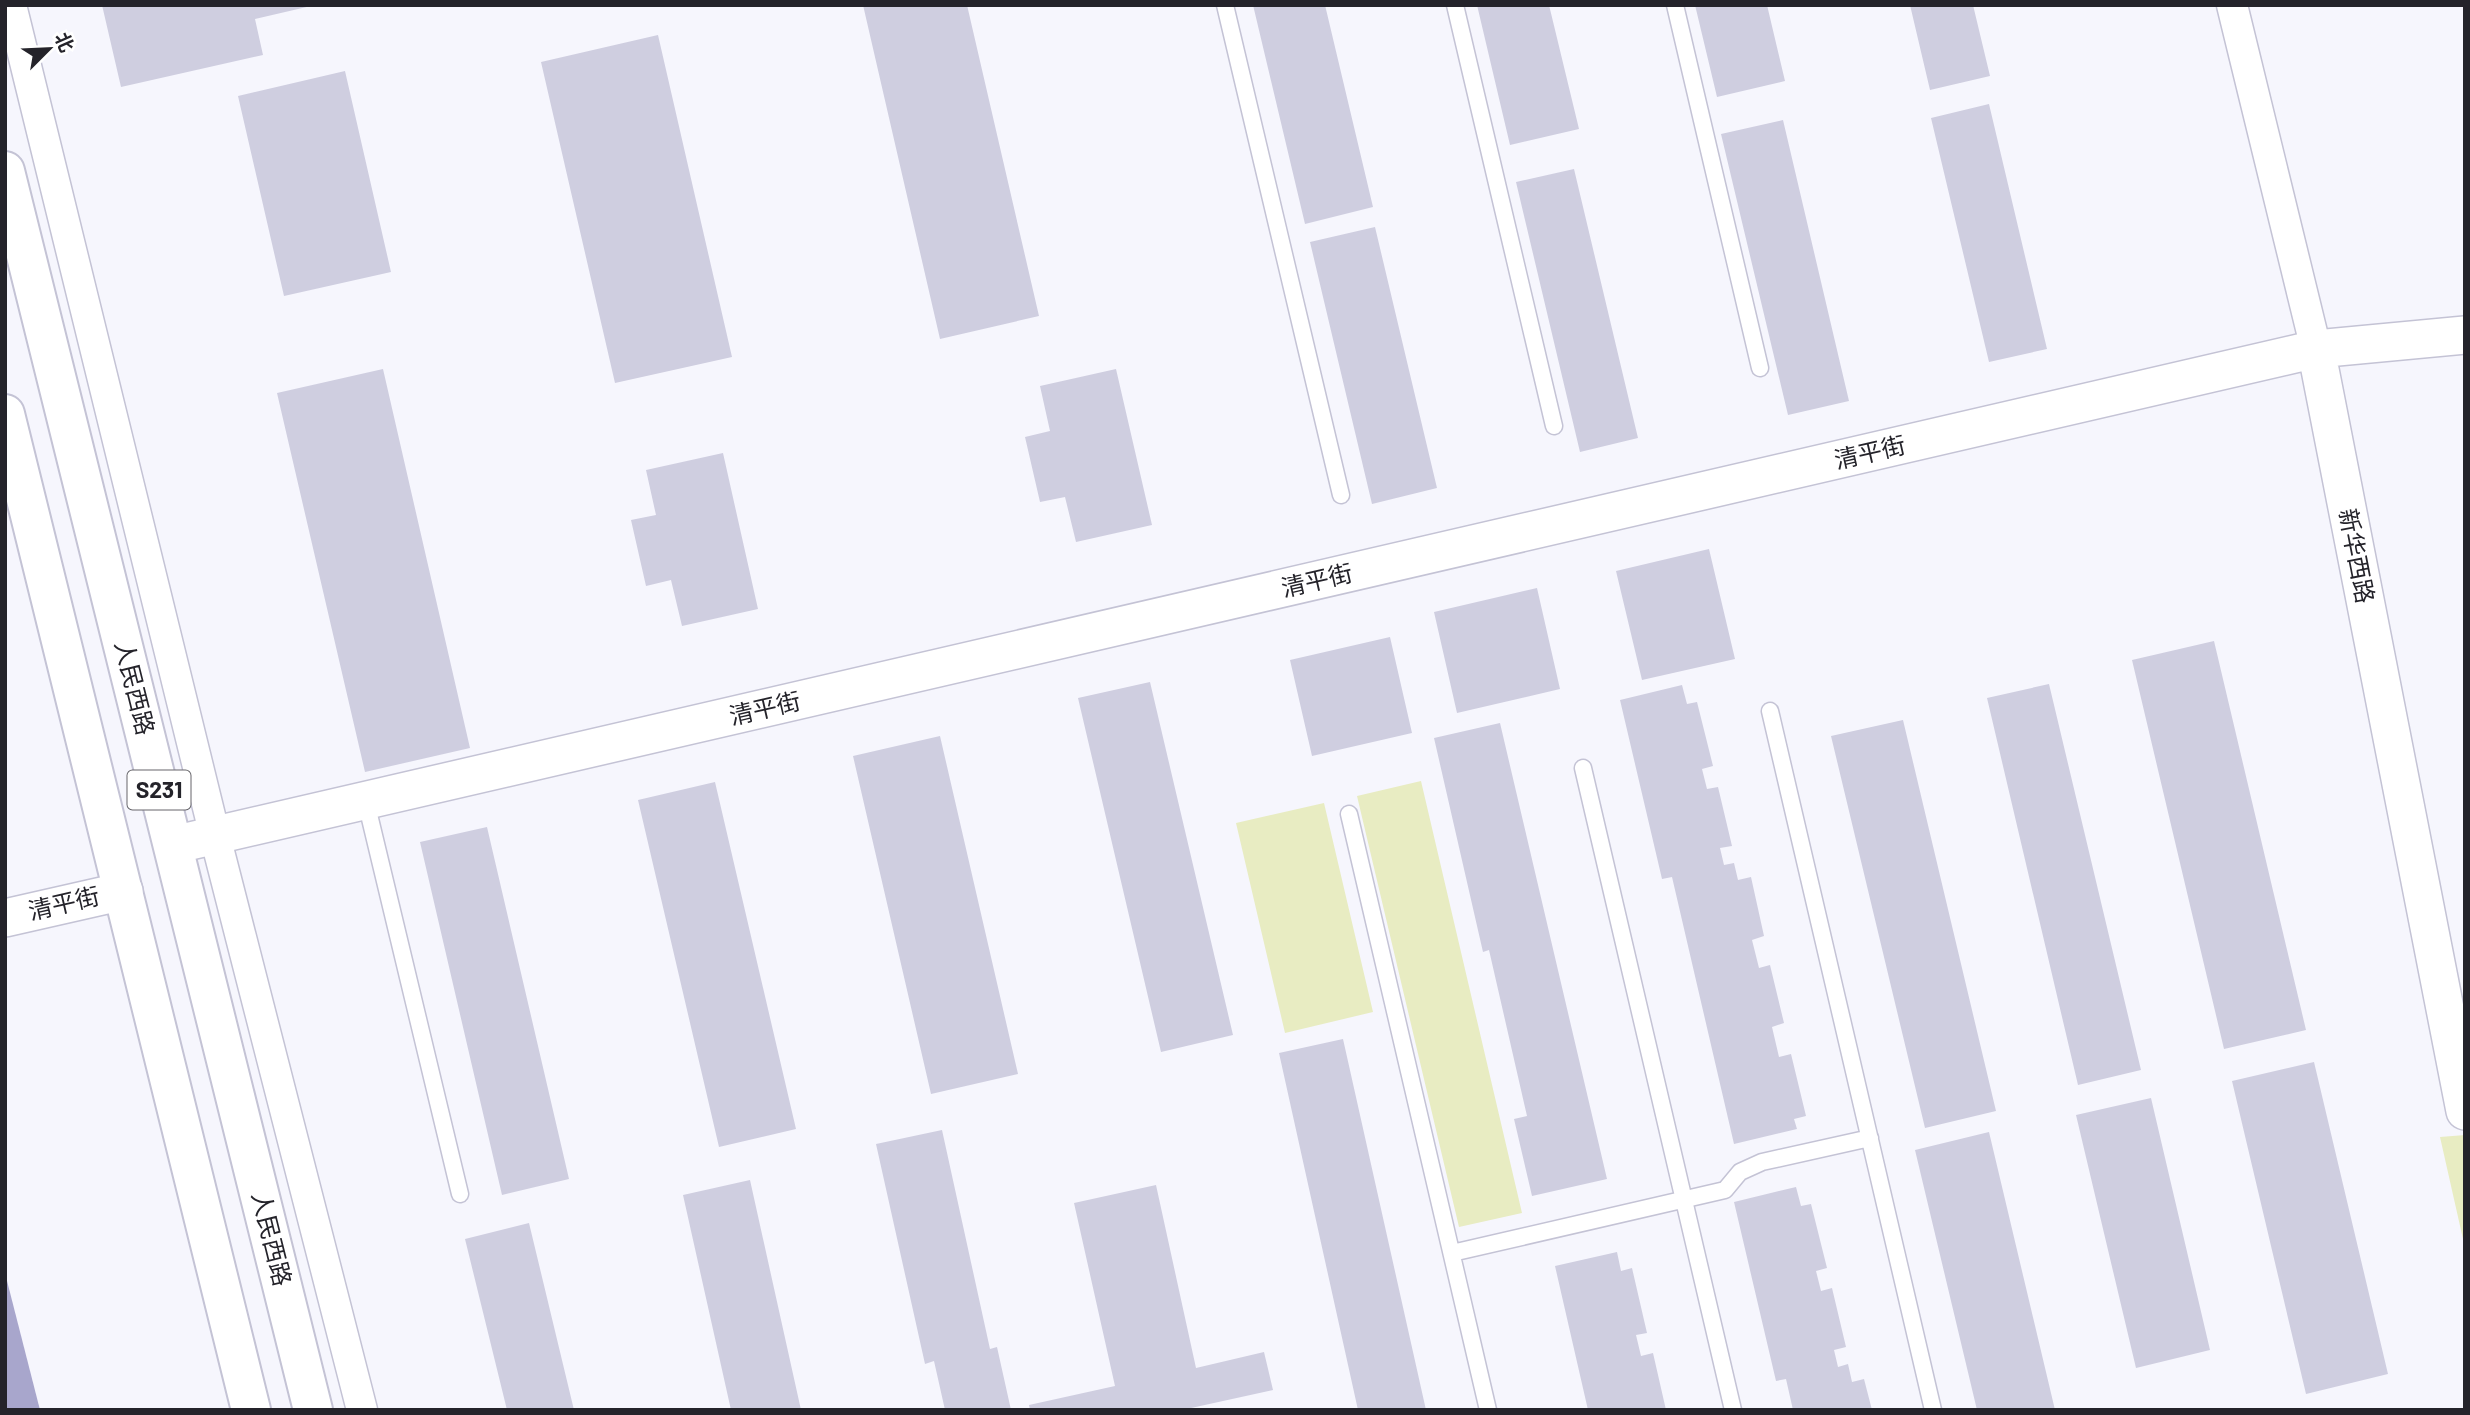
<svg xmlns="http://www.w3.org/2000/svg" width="2470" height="1415" font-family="Barlow,'Noto Sans SC',sans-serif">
<rect width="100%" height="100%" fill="#f6f6fd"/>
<path fill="#e8ecc2" d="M1421 781 1522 1213 1459 1227 1357 796Z
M1324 803 1373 1012 1285 1033 1236 823Z
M2465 1135V1248L2440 1137Z"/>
<path fill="#a8a6cc" d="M5 1273 40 1410H5Z"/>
<path fill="#cfcee0" d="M102 5H311V6L255 19 263 55 121 87Z
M863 5H967L1039 316 940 339Z
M1253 5H1325L1373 207 1305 224Z
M1477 5H1549L1579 129 1510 145Z
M1695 5H1767L1785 81 1717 97Z
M1910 5H1973L1990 76 1930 90Z
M658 35 732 357 615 383 541 62Z
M345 71 391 272 284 296 238 96Z
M1989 104 2047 349 1989 362 1931 118Z
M1783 120 1849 401 1788 415 1721 134Z
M1574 169 1638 438 1580 452 1516 182Z
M1375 227 1437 488 1372 504 1310 242Z
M383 369 470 748 365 772 277 393Z
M1116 369 1152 525 1076 542 1065 497 1040 502 1025 437 1050 431 1040 386Z
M723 453 758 609 682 626 671 580 646 586 631 520 656 515 646 470Z
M1709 549 1735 659 1642 680 1616 571Z
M1537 588 1560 689 1457 713 1434 612Z
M1390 637 1412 733 1312 756 1290 660Z
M2214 641 2306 1030 2224 1049 2132 660Z
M1150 682 1233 1035 1161 1052 1078 698Z
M2049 684 2141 1070 2078 1085 1987 698Z
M1682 685 1687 704 1697 702 1713 766 1702 769 1707 789 1718 787 1732 846 1720 848 1724 865 1734 863 1738 880 1751 877 1764 936 1752 940 1759 968 1770 965 1784 1023 1772 1027 1779 1057 1791 1054 1806 1116 1794 1119 1797 1129 1734 1144 1672 877 1662 879 1620 700Z
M1903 720 1996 1111 1925 1128 1831 736Z
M1500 723 1607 1179 1532 1196 1514 1119 1527 1116 1489 950 1483 952 1434 738Z
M940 736 1018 1074 931 1094 853 756Z
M715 782 796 1129 719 1147 638 800Z
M487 827 569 1179 502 1195 420 842Z
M1343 1039 1426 1410H1358L1279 1053Z
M2314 1062 2388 1374 2306 1394 2232 1081Z
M2151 1098 2210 1350 2136 1368 2076 1115Z
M942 1130 990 1349 997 1347 1011 1410H945L934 1361 925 1364 876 1144Z
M1989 1132 2055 1410H1977L1915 1150Z
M750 1180 801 1410H731L683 1195Z
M1156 1185 1196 1368 1264 1352 1273 1390 1182 1410H1030L1029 1405 1115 1386 1074 1203Z
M1796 1187 1801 1206 1811 1204 1827 1268 1816 1271 1821 1291 1832 1288 1846 1347 1834 1350 1838 1367 1848 1364 1852 1382 1864 1379 1872 1410H1793L1786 1379 1776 1381 1734 1202Z
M529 1223 574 1410H507L465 1239Z
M1617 1252 1621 1271 1632 1268 1647 1333 1636 1335 1641 1356 1653 1353 1666 1410H1588L1555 1266Z"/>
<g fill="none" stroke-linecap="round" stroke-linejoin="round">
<defs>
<path id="service" d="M1225 5 1341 495
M1455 5 1554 426
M1675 5 1760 368
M1770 711 1933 1410
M1583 768 1733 1410
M366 802 460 1194
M1349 814 1488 1410
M1452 1253 1725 1190 1740 1172 1762 1162 1870 1138"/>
<path id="minor" d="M11 5 215 836 362 1410
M2232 5 2316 349"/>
<path id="tertiary" d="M2316 349 2465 1111
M173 845 2316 349 2465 335
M5 918 124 891"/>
<path id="primary" d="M5 171 313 1410
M5 414 251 1410"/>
</defs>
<use href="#service" stroke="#c4c3d5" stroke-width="19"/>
<use href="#minor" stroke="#c4c3d5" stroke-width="33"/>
<use href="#tertiary" stroke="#c4c3d5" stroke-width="40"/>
<use href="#primary" stroke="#c4c3d5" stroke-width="42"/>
<use href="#service" stroke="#fff" stroke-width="16"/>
<use href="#minor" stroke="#fff" stroke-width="30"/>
<use href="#tertiary" stroke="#fff" stroke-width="37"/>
<use href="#primary" stroke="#fff" stroke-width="38"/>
</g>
<g text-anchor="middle" stroke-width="6" stroke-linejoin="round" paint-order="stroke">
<rect fill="#fff" stroke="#66656a" stroke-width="2" x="127.5" y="770.5" width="63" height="39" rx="5"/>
<g font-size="23" font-weight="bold" fill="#24232a">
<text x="159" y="798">S231</text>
</g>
<g font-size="24" fill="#24232a" stroke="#fff">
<text transform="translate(1870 453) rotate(-13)" y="8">清平街</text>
<text transform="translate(2356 556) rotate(79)" y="8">新华西路</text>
<text transform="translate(1317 581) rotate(-13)" y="8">清平街</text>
<text transform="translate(134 688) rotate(76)" y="8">人民西路</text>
<text transform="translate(765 709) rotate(-13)" y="8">清平街</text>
<text transform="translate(64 904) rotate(-13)" y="8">清平街</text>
<text transform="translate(271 1239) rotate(76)" y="8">人民西路</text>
</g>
</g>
<rect width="2470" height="1415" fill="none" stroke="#24232a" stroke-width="14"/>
<g transform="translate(49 49) rotate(66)" stroke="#ffffff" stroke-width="5" paint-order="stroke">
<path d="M0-5L12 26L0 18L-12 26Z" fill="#24232a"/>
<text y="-10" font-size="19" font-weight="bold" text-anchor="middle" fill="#24232a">北</text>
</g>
</svg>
